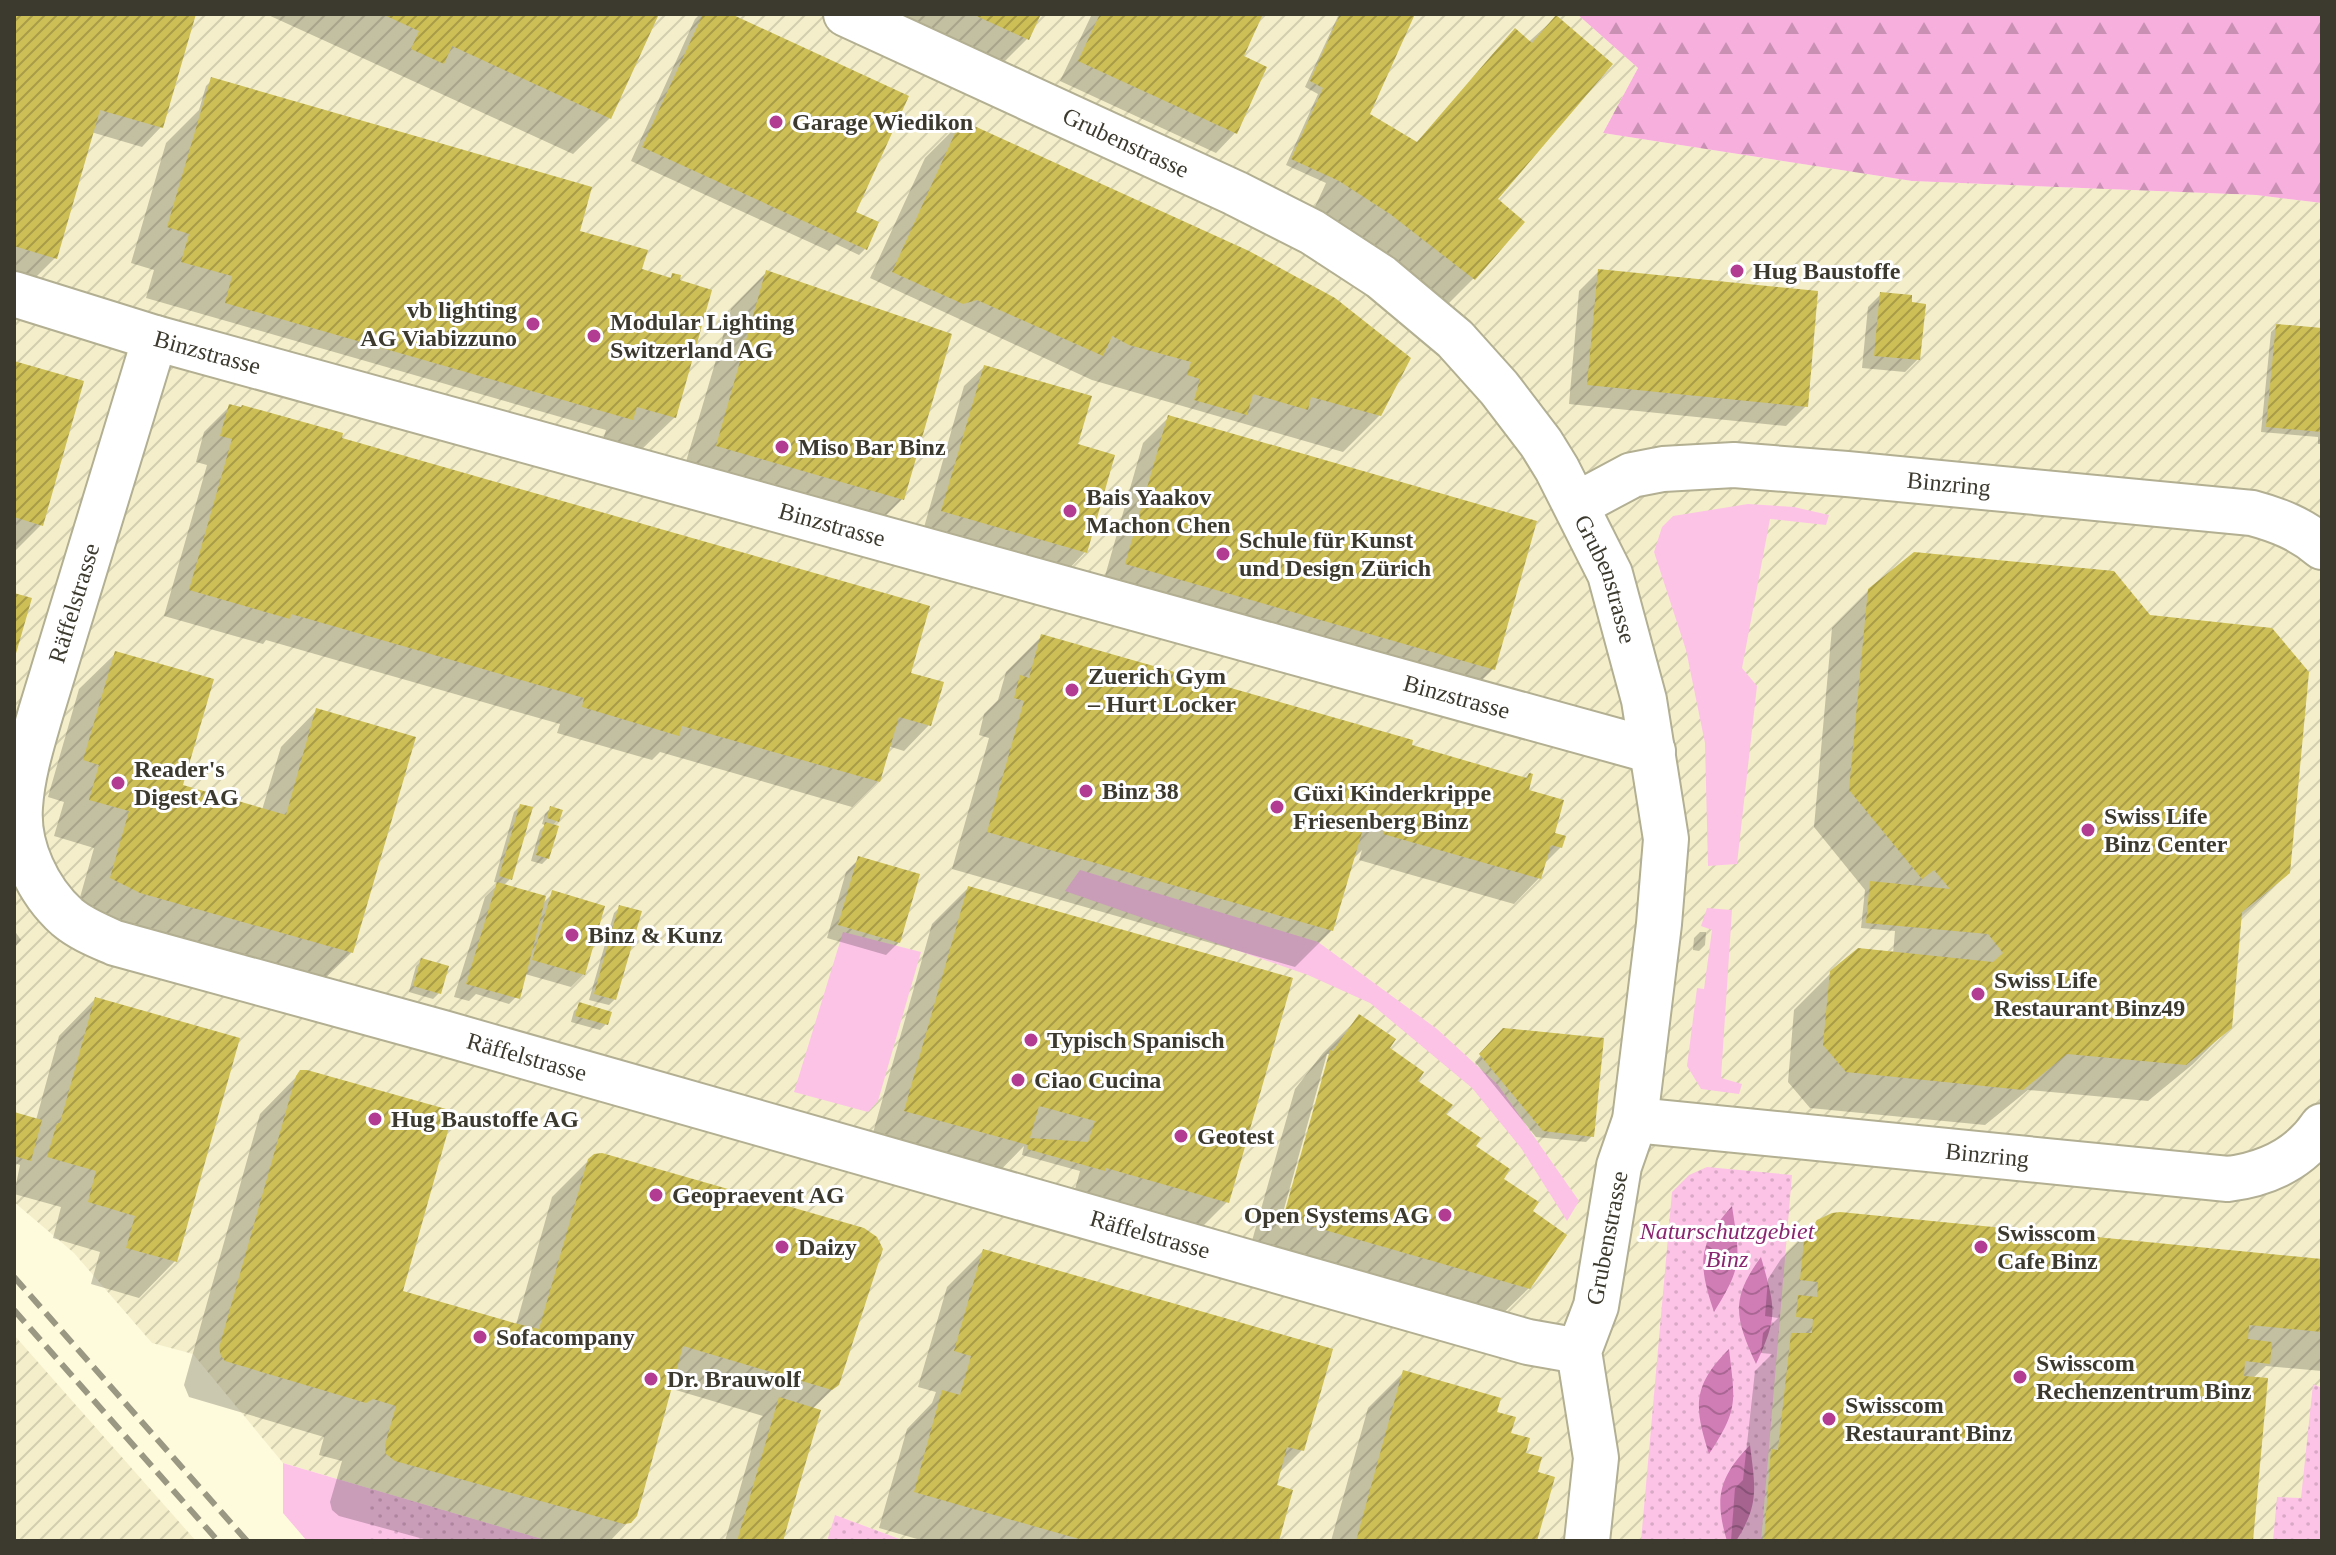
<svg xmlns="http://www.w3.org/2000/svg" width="2336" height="1555" font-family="'Times New Roman',serif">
<defs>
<pattern id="industrial-furrows" width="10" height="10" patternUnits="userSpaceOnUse" patternTransform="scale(2)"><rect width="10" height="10" fill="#f4efca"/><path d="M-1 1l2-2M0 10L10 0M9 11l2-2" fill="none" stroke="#d2ceae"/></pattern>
<pattern id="forest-firs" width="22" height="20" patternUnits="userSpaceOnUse" patternTransform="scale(2)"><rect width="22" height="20" fill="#f7b0de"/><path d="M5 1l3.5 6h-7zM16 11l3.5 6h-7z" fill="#c990b4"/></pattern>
<pattern id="park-dots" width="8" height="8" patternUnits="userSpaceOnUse" patternTransform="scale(2)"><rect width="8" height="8" fill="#fcc3e7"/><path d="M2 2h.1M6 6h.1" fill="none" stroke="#d9a8c6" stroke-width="1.8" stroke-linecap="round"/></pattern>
<pattern id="water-waves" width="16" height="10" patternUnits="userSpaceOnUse" patternTransform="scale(2)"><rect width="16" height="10" fill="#d07cb5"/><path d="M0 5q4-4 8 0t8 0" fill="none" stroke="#aa6794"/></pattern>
<pattern id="building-hatch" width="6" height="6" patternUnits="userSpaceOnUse" patternTransform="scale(2)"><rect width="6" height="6" fill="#cdbf56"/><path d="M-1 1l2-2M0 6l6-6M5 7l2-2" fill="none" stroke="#a89c48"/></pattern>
</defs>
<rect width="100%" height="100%" fill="#fefadc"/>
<path fill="url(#industrial-furrows)" d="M14 14H1577L1638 68 1603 133 1912 181 2256 195 2322 203V1541H905L835 1516 827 1541H548L283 1463 193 1354 152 1343 74 1253 14 1202Z
M14 1335 196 1541H14Z"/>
<path fill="#fcc3e7" d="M1748 504 1794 507 1829 515 1826 525 1770 519 1742 668 1757 686 1737 864 1708 866 1705 743 1686 650 1654 552 1662 527 1673 516Z
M1080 870 1318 942 1437 1029 1498 1085 1579 1201 1567 1221 1521 1148 1472 1088 1370 1003 1308 975 1065 891Z
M1707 908 1732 910 1721 1078 1742 1084 1739 1094 1701 1089 1687 1066 1697 988 1704 989 1712 930 1701 926Z
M843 932 921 952 878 1101 868 1112 794 1092Z
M283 1463 548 1541H307L283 1513Z"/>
<path fill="url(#forest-firs)" d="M1577 14H2322V203L2256 195 1912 181 1603 133 1638 68Z"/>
<path fill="url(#park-dots)" d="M1707 1167 1792 1175 1761 1541H1641L1672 1192 1689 1175Z
M2313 1384 2322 1388V1541H2273L2277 1497 2301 1498Z
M370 1489 548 1541H369Z
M835 1515 905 1541H827Z"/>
<path fill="url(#water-waves)" d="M1732 1206C1740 1259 1743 1266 1714 1312 1698 1264 1697 1245 1732 1206Z
M1761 1257C1775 1308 1779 1315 1756 1364 1735 1318 1730 1299 1761 1257Z
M1729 1349C1735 1401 1739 1409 1709 1454 1694 1407 1692 1386 1729 1349Z
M1750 1445C1755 1486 1760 1504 1736 1541H1727C1714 1498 1719 1477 1750 1445Z"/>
<path fill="#0003" fill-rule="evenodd" d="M14 14H193L161 127 142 147 91 132 55 258 29 284 14 279Z
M266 14H657L610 118 573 154Z
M700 14H726L850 220 865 249 859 255 836 244 829 251 631 161 695 19Z
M861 14H1039L1027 39 991 75Z
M1092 14H1261L1242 55 1235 133 1216 153 1060 81Z
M1339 14H1413L1364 122 1417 144 1556 17 1495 200 1474 278 1448 304 1364 239 1314 209 1326 183 1286 165 1318 94 1305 87Z
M212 80 578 233 640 271 669 279 673 275 675 417 638 453 602 443 606 430 146 298 154 270 131 263 166 143 199 110 206 86Z
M961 122 1380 415 1343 452 1092 380 870 278 925 158Z
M1599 271 1806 406 1786 426 1569 404 1579 291Z
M767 272 902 499 866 535 680 482 731 309Z
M1881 294 1909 304 1918 359 1905 372 1862 368 1868 307Z
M2277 326 2322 330V444H2318V437L2261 432 2271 332Z
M14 363 41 525 14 552Z
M984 367 1076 446 1085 552 1066 572 923 531 964 386Z
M230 406 339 439 908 674 929 725 904 751 888 746 878 781 852 807 660 752 652 760 557 733 560 724 266 640 263 644 164 616 207 465 196 462 204 432Z
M1169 417 1493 669 1467 695 1101 590 1143 443Z
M1869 591 2288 873 2240 918 2230 1027 2193 1064 2148 1101 2028 1090 1985 1125 1810 1108 1788 1082 1794 1010 1831 973 1893 954 1895 931 1861 928 1865 890 1814 827 1832 628Z
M1042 636 1524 779 1531 772 1526 791 1561 847 1543 865 1539 878 1514 904 1359 860 1362 850 1351 861 1332 930 1295 967 952 869 989 738 979 735 984 714 998 700 1006 672Z
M116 653 181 787 262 810 281 747 317 710 352 952 315 988 75 915 94 848 54 836 64 802 48 797 79 689Z
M520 806 510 879 503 886 542 904 553 893 584 974 571 987 525 974 515 998 509 1004 476 994 469 1001 454 997 485 897 499 883 494 882 514 812Z
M551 808 557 821 552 826 548 858 542 864 531 861 540 830 545 825 542 824 545 814Z
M859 859 899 942 886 955 827 938 846 872Z
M968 888 1227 1202 1190 1239 1071 1204 1080 1171 1022 1155 1024 1146 990 1181 869 1147 932 924Z
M620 907 615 999 609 1005 589 1000 614 913Z
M14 930 21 940 14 948Z
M1700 932H1706L1705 945 1699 951 1693 950 1694 938Z
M422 960 439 993 433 999 409 992 416 966Z
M95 999 175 1261 139 1298 91 1284 100 1252 53 1238 61 1207 14 1194 20 1165 14 1163V1114L36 1120 59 1036Z
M580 1005 606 1024 600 1030 571 1022 574 1011Z
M1359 1017 1530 1212 1529 1288 1492 1324 1248 1255 1295 1089 1323 1053ZM1327 1054H1331L1282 1229 1279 1227Z
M1497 1037 1592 1136 1586 1142 1536 1137 1475 1062Z
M301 1072 399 1298 516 1325 552 1197 589 1160 835 1387 812 1409 781 1541H725L760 1419 763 1416 669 1388 635 1515 610 1541H431L339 1516 332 1510 330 1502 342 1461 319 1455 324 1437 189 1397 184 1385 260 1114Z
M1818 1222 2322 1262V1371L2266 1366 2252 1379 2251 1541H1731L1735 1488 1743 1480 1755 1371 1772 1354 1761 1353 1763 1333 1778 1318 1765 1316 1768 1279 1781 1259Z
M983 1251 1302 1450 1277 1475 1274 1487 1276 1541H924L879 1528 907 1429 932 1403 936 1392 918 1387 947 1287Z
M1404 1372 1495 1414 1535 1473V1541H1331L1368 1408Z"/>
<path fill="url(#building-hatch)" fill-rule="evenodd" d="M14 14H196L163 128 100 110 57 259 14 246Z
M382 14H659L611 119 452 46 444 64 411 49 419 31Z
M703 14H731L909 96 856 212 879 222 867 250 642 147Z
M972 14H1041L1029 40Z
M1100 14H1263L1244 56 1267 67 1237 134 1078 61Z
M1340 14H1415L1370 114 1417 142 1515 28 1532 43 1556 15 1613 64 1498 199 1525 222 1475 280 1390 214 1339 181 1291 159 1323 88 1310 81Z
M211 77 592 187 580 231 648 250 642 269 671 278 672 273 681 275 680 280 712 290 676 418 637 407 633 420 225 303 232 276 181 262 189 234 167 227Z
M961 120 1249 251 1335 298 1411 358 1381 416 1311 397 1308 410 1253 394 1247 415 1194 400 1200 379 1187 375 1191 362 1129 345 1112 336 1103 356 977 300 963 304 892 272Z
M1598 269 1818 291 1808 407 1587 385Z
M766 270 952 334 904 500 716 446Z
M1880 292 1912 295V302L1926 304 1920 360 1874 356Z
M2276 324 2322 328V432L2266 427Z
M14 361 84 381 43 526 14 517Z
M984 365 1092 396 1078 444 1115 455 1087 553 941 511Z
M229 404 241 407 242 405 343 433 342 438 930 606 911 673 944 682 931 726 899 717 880 782 682 726 679 736 582 707 584 698 291 614 290 619 189 590 232 439 220 436Z
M1168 415 1537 521 1495 670 1125 564Z
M1914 552 2114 571 2150 615 2272 628 2309 672 2290 873 2242 912 2232 1028 2186 1065 2067 1054 2023 1090 1846 1072 1823 1045 1830 971 1858 948 1993 962 2003 953 1988 934 1866 923 1870 881 1950 889 1934 870 1922 879 1849 790 1868 589Z
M14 593 32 598 15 657H14Z
M1041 634 1413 740 1412 745 1508 773 1527 778 1529 773 1533 774 1529 790 1564 800 1555 833 1566 836 1562 848 1551 845 1541 879 1383 834 1385 828 1365 822 1333 931 987 832 1024 701 1014 698 1020 675 1029 678Z
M115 651 214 679 183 785 286 815 316 708 416 737 353 953 140 893 110 878 129 811 89 800 99 765 83 760Z
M520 804 533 807 512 880 499 876Z
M550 806 563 810 559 822 547 818Z
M545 822 559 826 549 859 536 855Z
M858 856 920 874 900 943 838 925Z
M497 882 546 896 520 999 466 984Z
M968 886 1293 978 1229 1203 1106 1168 1105 1171 1027 1149 1028 1145 904 1111ZM1039 1106 1095 1121 1088 1142 1030 1138Z
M552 890 605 906 585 975 532 960Z
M619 905 642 911 616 1000 594 994Z
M421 958 449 966 441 994 413 986Z
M95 997 240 1038 177 1262 126 1248 135 1216 88 1202 96 1171 47 1157 57 1123H60Z
M579 1002 612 1012 608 1025 575 1016Z
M1359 1014 1396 1039 1390 1048 1424 1072 1418 1081 1453 1105 1446 1114 1481 1138 1476 1146 1510 1169 1504 1179 1539 1202 1533 1211 1567 1235 1530 1289 1283 1218 1330 1050 1333 1051Z
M1503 1028 1604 1038 1594 1137 1543 1131 1479 1054Z
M300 1070H307L446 1109 450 1113 451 1120 403 1291 514 1323 539 1329 588 1159 594 1154 602 1153 864 1228 877 1237 883 1249 839 1385 832 1390 683 1346 637 1516 631 1523 624 1524 395 1461 386 1454 385 1445 396 1406 373 1399 366 1403 225 1361 221 1356 219 1348 296 1076Z
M14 1112 42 1120 31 1161 14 1156Z
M1840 1212 2322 1259V1332L2249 1325 2248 1339 2272 1342 2270 1364 2245 1361 2244 1376 2268 1378 2253 1541H1764L1771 1449 1778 1450 1791 1333H1812L1813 1319 1796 1317 1798 1295 1817 1297 1818 1282 1800 1280 1804 1241 1817 1220 1832 1213Z
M983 1249 1333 1349 1304 1451 1287 1447 1277 1485 1293 1490 1279 1541H1086L914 1492 942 1390 960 1395 971 1356 954 1351Z
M1403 1370 1501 1398 1497 1412 1516 1417 1511 1433 1530 1438 1526 1453 1542 1457 1538 1472 1555 1477 1537 1541H1356Z
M779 1397 821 1410 783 1541H737Z"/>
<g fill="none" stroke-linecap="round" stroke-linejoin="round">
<defs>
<g id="minor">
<path id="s1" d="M846 14 1235 193 1312 232 1381 277 1455 339 1499 388 1541 443 1557 469 1610 574 1644 700 1666 839 1659 924 1635 1120 1619 1166 1596 1306 1579 1351 1596 1458 1587 1541"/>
<path id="s2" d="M14 294 155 338 1653 751"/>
<path id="s3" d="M155 338 41 712C32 743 22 775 20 807 17 847 38 891 67 917 81 929 99 936 115 943L443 1033 1528 1342 1579 1351"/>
<path id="s4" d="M1576 505 1632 475 1663 469 1734 465 1847 474 2252 513C2278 520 2301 529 2322 547"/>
<path id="s5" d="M1635 1120 2228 1179C2266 1174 2300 1159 2322 1126"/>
</g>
</defs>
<use href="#minor" stroke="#b2af92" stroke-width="48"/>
<use href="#minor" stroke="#fff" stroke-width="44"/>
<path stroke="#9a9782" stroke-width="6" stroke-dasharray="16 8" stroke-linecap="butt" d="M14 1277 247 1541
M14 1310 218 1541"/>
</g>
<g fill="#b23c92" stroke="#fff" stroke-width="3">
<circle cx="776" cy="122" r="8"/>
<circle cx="1737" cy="271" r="8"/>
<circle cx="533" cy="324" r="8"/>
<circle cx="594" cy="336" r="8"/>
<circle cx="782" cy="447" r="8"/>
<circle cx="1070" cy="511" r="8"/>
<circle cx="1223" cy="554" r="8"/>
<circle cx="1072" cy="690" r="8"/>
<circle cx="118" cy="783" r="8"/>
<circle cx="1086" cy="791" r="8"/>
<circle cx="1277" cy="807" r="8"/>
<circle cx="2088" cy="830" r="8"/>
<circle cx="572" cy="935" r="8"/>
<circle cx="1978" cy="994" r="8"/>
<circle cx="1031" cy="1040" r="8"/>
<circle cx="1018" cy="1080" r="8"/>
<circle cx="375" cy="1119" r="8"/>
<circle cx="1181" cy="1136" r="8"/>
<circle cx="656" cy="1195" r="8"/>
<circle cx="1445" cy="1215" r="8"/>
<circle cx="782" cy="1247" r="8"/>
<circle cx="1981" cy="1247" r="8"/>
<circle cx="480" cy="1337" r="8"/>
<circle cx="2020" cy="1377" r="8"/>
<circle cx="651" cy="1379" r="8"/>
<circle cx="1829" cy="1419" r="8"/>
</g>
<g text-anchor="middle" stroke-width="6" stroke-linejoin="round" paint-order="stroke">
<g font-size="24" font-weight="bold" fill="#3c3a2e" stroke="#fff" text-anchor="start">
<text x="792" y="130">Garage Wiedikon</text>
<text x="1753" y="279">Hug Baustoffe</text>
<text x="517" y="318" text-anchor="end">vb lighting<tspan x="517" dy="28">AG Viabizzuno</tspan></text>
<text x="610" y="330">Modular Lighting<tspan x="610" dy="28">Switzerland AG</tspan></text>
<text x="798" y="455">Miso Bar Binz</text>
<text x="1086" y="505">Bais Yaakov<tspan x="1086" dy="28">Machon Chen</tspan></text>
<text x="1239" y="548">Schule für Kunst<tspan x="1239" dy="28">und Design Zürich</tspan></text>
<text x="1088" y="684">Zuerich Gym<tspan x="1088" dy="28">– Hurt Locker</tspan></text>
<text x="134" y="777">Reader's<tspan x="134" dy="28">Digest AG</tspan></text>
<text x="1102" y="799">Binz 38</text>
<text x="1293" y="801">Güxi Kinderkrippe<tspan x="1293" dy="28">Friesenberg Binz</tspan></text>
<text x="2104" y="824">Swiss Life<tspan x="2104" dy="28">Binz Center</tspan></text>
<text x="588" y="943">Binz &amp; Kunz</text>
<text x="1994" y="988">Swiss Life<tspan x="1994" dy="28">Restaurant Binz49</tspan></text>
<text x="1047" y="1048">Typisch Spanisch</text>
<text x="1034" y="1088">Ciao Cucina</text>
<text x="391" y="1127">Hug Baustoffe AG</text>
<text x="1197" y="1144">Geotest</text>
<text x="672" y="1203">Geopraevent AG</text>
<text x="1429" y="1223" text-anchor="end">Open Systems AG</text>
<text x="1997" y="1241">Swisscom<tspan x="1997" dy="28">Cafe Binz</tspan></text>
<text x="798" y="1255">Daizy</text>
<text x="496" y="1345">Sofacompany</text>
<text x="2036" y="1371">Swisscom<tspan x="2036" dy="28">Rechenzentrum Binz</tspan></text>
<text x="667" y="1387">Dr. Brauwolf</text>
<text x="1845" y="1413">Swisscom<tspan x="1845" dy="28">Restaurant Binz</tspan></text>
</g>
<g font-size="24" fill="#3c3a2e" stroke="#fff">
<text dy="8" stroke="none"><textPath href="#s1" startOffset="308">Grubenstrasse</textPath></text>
<text dy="8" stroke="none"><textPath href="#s2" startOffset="202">Binzstrasse</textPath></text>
<text dy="8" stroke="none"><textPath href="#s4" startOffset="382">Binzring</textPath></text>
<text dy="8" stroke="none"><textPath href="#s2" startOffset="850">Binzstrasse</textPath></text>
<text dy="8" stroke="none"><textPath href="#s1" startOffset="980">Grubenstrasse</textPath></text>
<text transform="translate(74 603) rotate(-73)" y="8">Räffelstrasse</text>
<text dy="8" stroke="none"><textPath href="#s2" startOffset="1498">Binzstrasse</textPath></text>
<text dy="8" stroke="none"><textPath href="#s3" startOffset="1094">Räffelstrasse</textPath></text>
<text dy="8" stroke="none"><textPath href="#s5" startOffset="354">Binzring</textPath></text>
<text dy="8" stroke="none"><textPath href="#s3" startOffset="1742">Räffelstrasse</textPath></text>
<text transform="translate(1607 1238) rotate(-79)" y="8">Grubenstrasse</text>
</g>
<g font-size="24" font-style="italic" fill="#8a2670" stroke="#fff">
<text x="1727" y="1239">Naturschutzgebiet<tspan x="1727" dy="28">Binz</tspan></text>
</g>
</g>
<rect width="2336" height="1555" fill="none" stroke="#3c3a2e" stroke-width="32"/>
</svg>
